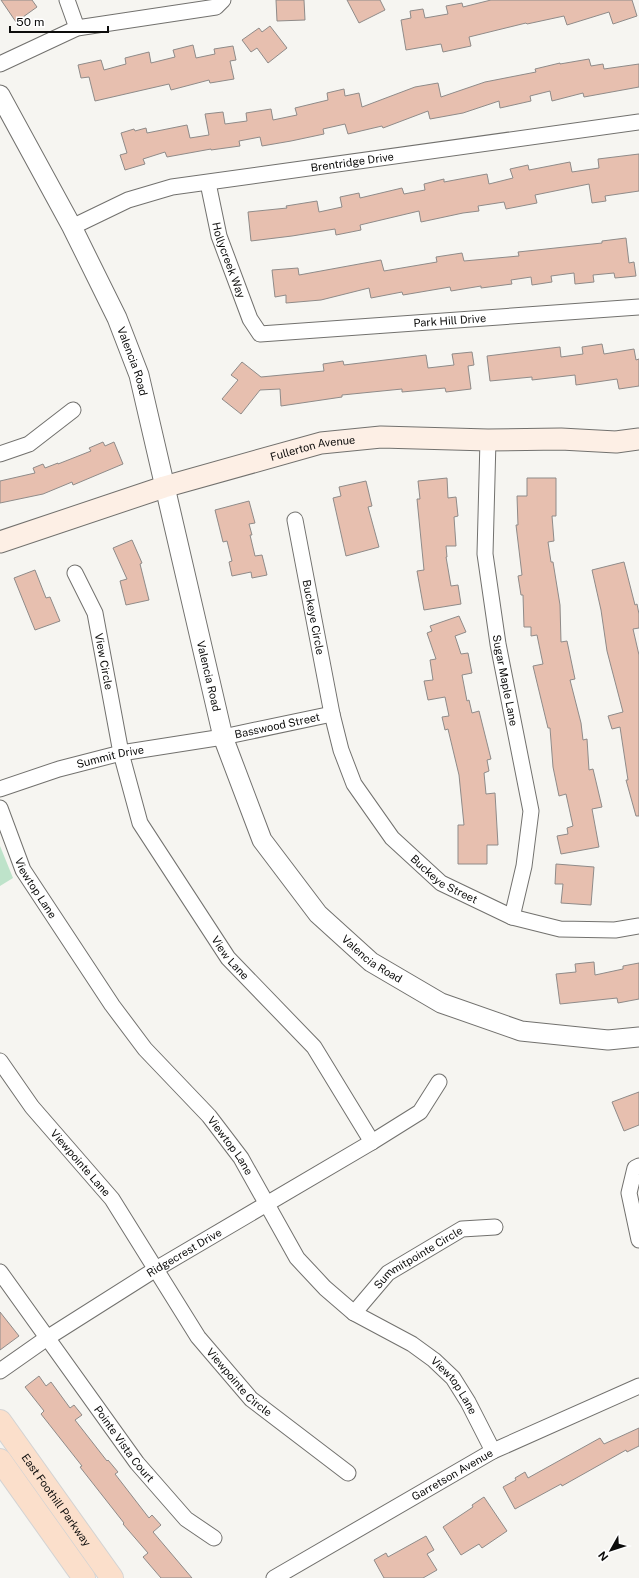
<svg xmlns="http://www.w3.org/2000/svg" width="639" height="1578" font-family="'Public Sans',sans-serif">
<rect width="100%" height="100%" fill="#f6f5f1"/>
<path fill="#bee3ca" d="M0 846 13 878 0 886Z"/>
<path fill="#e7bfaf" stroke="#8f8b89" d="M1 0H32L37 7 16 22Z
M276 0H304L305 20 277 21Z
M347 0H380L385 10 359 23Z
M491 0H632L637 16 613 24 609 12 567 25 564 16 527 24 526 23 469 37 471 46 443 52 441 44 406 50 401 20 411 18 410 11 423 9 425 18 448 14 446 6 462 3 463 7Z
M270 26 287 48 268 63 257 48 251 52 242 40 259 28 262 32Z
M193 45 196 58 215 54 214 49 233 46 236 60 230 61 234 79 210 83 209 80 171 90 169 84 95 101 89 77 81 78 78 65 101 60 104 70 126 64 125 58 149 52 151 63 175 57 173 50Z
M589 59 591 66 603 64 604 69 639 64V87L584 97 583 93 552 101 550 91 530 96 531 101 500 108 499 101 463 113 430 119 428 111 383 128 382 126 348 134 345 124 323 129 324 134 291 141 262 146 260 137 239 141 240 146 211 150V149L167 157 165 152 143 159 145 164 125 170 120 155 127 153 121 133 134 129 135 131 146 128 147 133 187 125 190 138 209 135 205 114 223 112 225 124 247 121 246 113 271 109 273 120 297 115 295 108 328 100 327 93 344 89 345 96 359 93 362 107 415 87 438 83 441 97 485 82 536 72 535 69 560 63V64Z
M639 154V191L605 196 606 201 592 203 589 184 535 195 537 203 506 209 504 202 478 206 479 211 463 213 421 222 419 211 360 225 361 230 336 235 335 229 292 236 251 241 248 212 287 208 286 206 317 201 319 212 342 207 340 197 359 193 360 198 402 188 404 194 425 190 424 184 444 179V182L487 174 489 184 513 178 510 169 528 165 529 170 570 162 572 172 599 168 598 159Z
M626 238 629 263 634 262 636 276 615 278 614 273 593 275 594 282 575 284 574 273 551 276 552 282 532 285 531 277 511 280 512 284 481 288V286L451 291 450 287 403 295 402 292 371 298 369 288 321 300 286 303V295L275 297 272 270 298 268 299 275 381 260 384 271 437 262 436 257 462 253 464 261 519 256 518 252 602 243V241Z
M602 344 604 354 634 349 636 360 639 359V386L619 389 617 379 576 385 575 375 532 380V377L490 381 487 356 560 347 561 357 583 354 582 347Z
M472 352 474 365 468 366 471 389 446 392 445 388 402 392V389L342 395V397L281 406 280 389 260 390 241 414 222 399 238 380 231 375 242 362 261 377 324 371 323 364 343 361 344 365 426 355 428 368 454 365 452 354Z
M103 442 105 446 114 442 123 464 73 485 72 482 43 494 0 503V481L35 473 33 468 43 464 45 468 58 463V464L91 451 89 448Z
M447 478 448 498 456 497 458 516 454 517 456 546H446L447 557H446L451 586 458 585 461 604 424 610 417 571 424 570 417 499H420L418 481Z
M527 478H556V516H552L554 541 548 542 551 562H553L560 605 561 642 567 641 575 679 570 680 581 723 583 740 587 739 589 770 593 769 602 807 592 809 599 847 561 854 557 836 568 834 567 828 573 826 566 794 559 796 553 767 550 728H548L533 666 543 664 537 635 531 636V627H524L523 595H521L518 576 522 575 516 525H518L517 496H527Z
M366 481 372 506 368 507 379 547 346 556 333 498 341 496 339 487Z
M249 501 255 523 249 524 252 535H250L255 556 262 555 267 575 252 578 251 572 232 576 229 562 232 561 227 541 223 542 215 510Z
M132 540 142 563 140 564 149 600 126 605 120 581 127 579 113 548Z
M624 562 635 605 637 604 639 614V628L633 629 639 655V816H636L626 780H628L620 727 612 729 608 716 623 712 607 651 601 610 592 570Z
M35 570 46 598 50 597 60 621 35 630 14 578Z
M459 616 466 632 455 636 461 654 468 653 472 673 462 675 467 701 469 700 472 713 479 711 491 759 487 760 489 771 484 773 486 794 495 793 498 845H487V864H458V825H464L459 775 448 729 445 730 442 717 449 716 445 697 428 700 424 681 433 680 430 660 436 659 427 633 432 631 430 626Z
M556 864 594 867 591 905 561 903 563 884H555Z
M594 962 595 975 623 969V966L639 963V999L618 1003 617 998 560 1004 556 974 576 972 575 964Z
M639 1092V1125L624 1131 612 1102Z
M0 1312 19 1336 0 1350Z
M39 1376 46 1386 51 1382 70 1408 74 1405 82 1415 75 1420 107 1461 108 1460 118 1472 115 1474 149 1518 152 1515 161 1525 153 1532 192 1578H161L143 1557 148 1553 123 1524 124 1523 80 1467 82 1466 41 1414 44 1411 25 1387Z
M639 1428V1446L627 1452 626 1450 562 1486 561 1484 515 1509 503 1487 516 1480 515 1478 525 1472 528 1478 600 1438 604 1444Z
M484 1497 507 1531 482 1548 479 1544 461 1555 443 1527 473 1507 472 1505Z
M426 1536 434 1550 427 1554 437 1570 423 1578H384L374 1560 386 1553 388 1557Z"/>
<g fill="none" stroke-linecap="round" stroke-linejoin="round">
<defs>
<g id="minor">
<path d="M67 0 77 28"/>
<path d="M0 64 77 28 216 7 223 0"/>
<path id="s1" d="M208 183 219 236 250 319 260 334 639 307"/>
<path id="s2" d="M72 227 128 200 172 187 639 122"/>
<path id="s3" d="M488 440 485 554 498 644 531 811 524 866 512 917"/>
<path d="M0 454 29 444 73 410"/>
<path id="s4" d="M295 520 332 714 341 750 354 784 392 838 441 883 512 917 560 929 615 930 639 926"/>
<path id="s5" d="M75 573 95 613 121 753 140 823 228 958 314 1047 372 1142"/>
<path id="s6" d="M0 789 59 769 121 753 223 737 332 714"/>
<path id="s7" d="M0 808 23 870 112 1005 145 1049 209 1116 241 1158 297 1258 325 1288 354 1313 412 1344 434 1360 453 1378 468 1402 493 1451"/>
<path id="s8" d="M0 1061 32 1107 112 1199 198 1337 251 1399 348 1473"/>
<path d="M639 1166 635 1168 629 1193 639 1240"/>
<path id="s9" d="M0 1272 137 1463 186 1519 214 1538"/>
<path id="s10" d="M354 1313 388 1273 462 1229 495 1227"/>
<path id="s11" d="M0 1371 47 1338 156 1269 372 1142 420 1112 439 1082"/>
<path id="s12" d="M274 1578 493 1451 639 1386"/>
</g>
<g id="tertiary">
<path id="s13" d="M0 95 72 227 117 318 139 375 223 737 262 840 318 914 371 962 441 1003 521 1031 608 1040 639 1037"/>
</g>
<g id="secondary">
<path id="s14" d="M0 542 164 487 321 443 381 437 488 440 561 439 616 442 639 439"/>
</g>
<g id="primary">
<path id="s15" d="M0 1421 112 1578"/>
<path d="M0 1460 84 1578"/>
</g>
</defs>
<use href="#minor" stroke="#72716e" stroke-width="17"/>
<use href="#tertiary" stroke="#72716e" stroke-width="21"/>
<use href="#secondary" stroke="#72716e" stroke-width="23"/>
<use href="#primary" stroke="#d3d3d3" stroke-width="24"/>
<use href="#minor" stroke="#fff" stroke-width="15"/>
<use href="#tertiary" stroke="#fff" stroke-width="19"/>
<use href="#secondary" stroke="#fdefe5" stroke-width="21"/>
<use href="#primary" stroke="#fbdfcb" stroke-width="22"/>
</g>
<g text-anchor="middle" stroke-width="3" stroke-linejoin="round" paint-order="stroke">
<g font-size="11" fill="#0d0d0c" stroke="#fff">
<text dy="4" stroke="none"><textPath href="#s2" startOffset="290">Brentridge Drive</textPath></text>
<text dy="4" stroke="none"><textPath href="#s1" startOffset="80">Hollycreek Way</textPath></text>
<text dy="4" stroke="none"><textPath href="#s1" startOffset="351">Park Hill Drive</textPath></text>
<text dy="4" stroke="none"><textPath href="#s13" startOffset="298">Valencia Road</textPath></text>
<text dy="4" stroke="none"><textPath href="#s14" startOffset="327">Fullerton Avenue</textPath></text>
<text dy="4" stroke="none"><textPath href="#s4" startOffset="99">Buckeye Circle</textPath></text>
<text dy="4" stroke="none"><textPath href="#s5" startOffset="94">View Circle</textPath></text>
<text dy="4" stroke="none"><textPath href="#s13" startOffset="622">Valencia Road</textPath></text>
<text dy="4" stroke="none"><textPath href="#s3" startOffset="242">Sugar Maple Lane</textPath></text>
<text dy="4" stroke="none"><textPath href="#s6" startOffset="285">Basswood Street</textPath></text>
<text dy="4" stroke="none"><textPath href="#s6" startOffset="115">Summit Drive</textPath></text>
<text dy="4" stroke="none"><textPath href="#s4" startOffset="404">Buckeye Street</textPath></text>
<text dy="4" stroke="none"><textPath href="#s7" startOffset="88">Viewtop Lane</textPath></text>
<text dy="4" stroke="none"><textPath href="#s5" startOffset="422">View Lane</textPath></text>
<text dy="4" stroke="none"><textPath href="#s13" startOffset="958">Valencia Road</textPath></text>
<text dy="4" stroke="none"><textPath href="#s7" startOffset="412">Viewtop Lane</textPath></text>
<text dy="4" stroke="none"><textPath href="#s8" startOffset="130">Viewpointe Lane</textPath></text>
<text dy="4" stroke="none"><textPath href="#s11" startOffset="219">Ridgecrest Drive</textPath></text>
<text dy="4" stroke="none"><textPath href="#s10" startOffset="86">Summitpointe Circle</textPath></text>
<text dy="4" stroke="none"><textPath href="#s8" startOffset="402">Viewpointe Circle</textPath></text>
<text dy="4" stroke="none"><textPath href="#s7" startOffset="748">Viewtop Lane</textPath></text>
<text dy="4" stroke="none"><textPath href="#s9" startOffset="212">Pointe Vista Court</textPath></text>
<text dy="4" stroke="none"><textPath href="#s12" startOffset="206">Garretson Avenue</textPath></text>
<text dy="4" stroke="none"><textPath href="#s15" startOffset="97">East Foothill Parkway</textPath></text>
</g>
</g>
<g transform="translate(611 1550) rotate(231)" stroke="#ffffff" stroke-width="3" paint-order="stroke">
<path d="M0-3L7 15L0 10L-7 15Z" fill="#0d0d0c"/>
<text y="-6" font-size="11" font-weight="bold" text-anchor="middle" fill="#0d0d0c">N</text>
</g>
<path d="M10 26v6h98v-6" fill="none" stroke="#0d0d0c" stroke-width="2"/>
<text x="16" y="26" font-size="12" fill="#0d0d0c" stroke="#ffffff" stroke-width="3" paint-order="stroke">50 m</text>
</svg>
